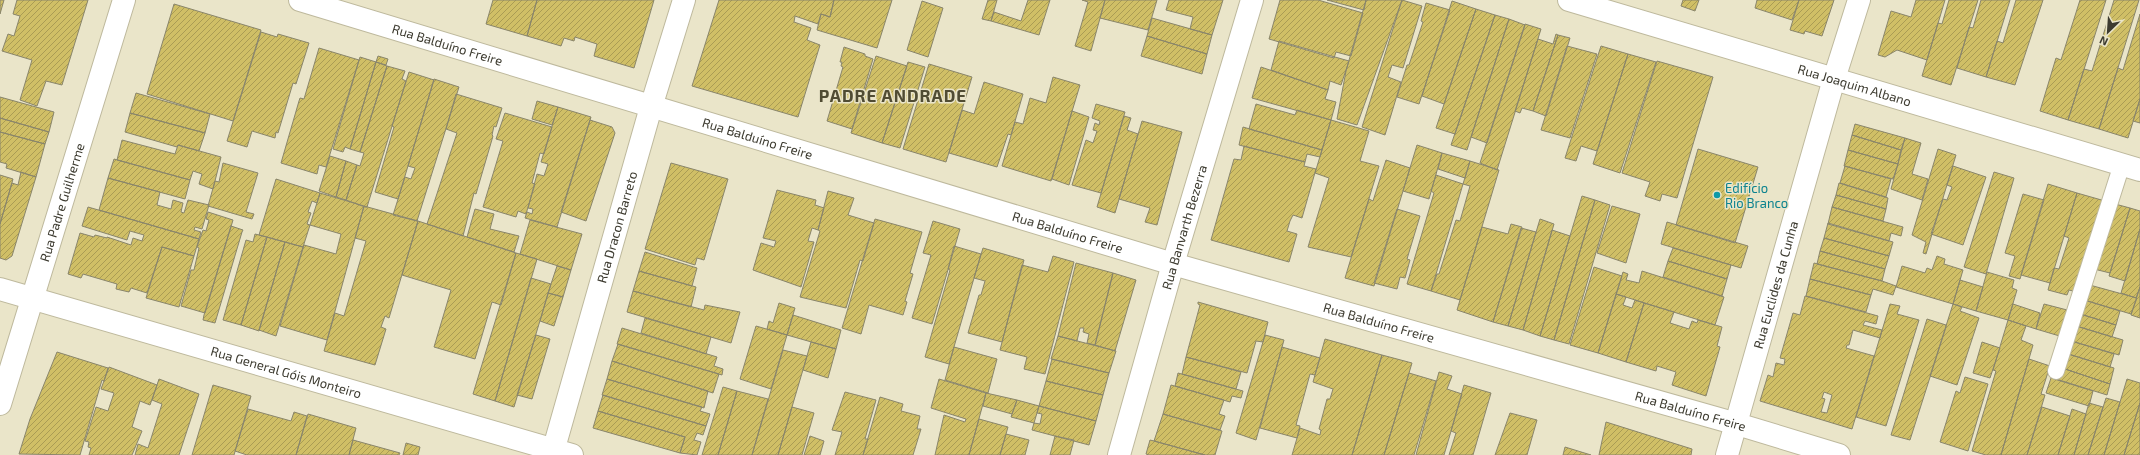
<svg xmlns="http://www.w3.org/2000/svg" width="2140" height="455" font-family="'Exo 2',sans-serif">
<defs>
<pattern id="building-hatch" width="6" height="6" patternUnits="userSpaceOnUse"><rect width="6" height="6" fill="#d0bf66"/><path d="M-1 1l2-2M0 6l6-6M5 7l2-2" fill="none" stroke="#aa9c54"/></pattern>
</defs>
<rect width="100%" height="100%" fill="#eae5c9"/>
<path fill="url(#building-hatch)" stroke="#89856b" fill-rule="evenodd" d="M0 0H4L0 14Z
M17 0H88L62 85 46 81 37 106 20 100 32 60 2 51 8 34 14 36 20 16 13 14Z
M493 0H537L527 36 486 24Z
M537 0H654L634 68 594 56 597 44 575 37 574 41 564 38 561 46 527 36Z
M719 0H834L830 17 821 14 818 24 795 16 794 22 811 28 807 40 820 45 798 117 692 86Z
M834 0H892L877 48 817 30 821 14 830 17Z
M988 0H997L991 21 982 19Z
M1028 0H1050L1039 35 991 21 994 12 1021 21Z
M1082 0H1105L1091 51 1075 46 1088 2Z
M1105 0H1157L1148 30 1100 18Z
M1169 0H1223L1212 35 1190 29 1193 17 1166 10Z
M1280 0H1318L1363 13 1351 56 1336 52 1334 58 1269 39Z
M1327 0H1366L1364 10Z
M1366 0H1402L1357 125 1337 119 1346 71Z
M1402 0 1422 6 1403 68 1392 65 1388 77 1401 82 1385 135 1362 127Z
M1683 0H1699L1695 11 1681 6Z
M1757 0H1799L1792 20 1755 8Z
M1799 0H1834L1822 36 1805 31 1804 34 1790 30Z
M1916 0H1945L1927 60 1897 50 1885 57 1878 55 1891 11 1911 17Z
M1949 0H1978L1951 85 1922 76 1938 23 1942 24Z
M1981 0H2010L1986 77 1957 68 1969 27 1973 28Z
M2016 0H2043L2015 85 1986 77 1997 41 2003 43Z
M2080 0H2106L2068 120 2040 111 2056 58 2061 60Z
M2114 0H2139L2099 129 2068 120 2084 69 2092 71Z
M922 1 943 8 928 57 907 50Z
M1452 1 1476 9 1444 104 1422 96Z
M1426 3 1450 10 1419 104 1397 97 1407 65H1409L1423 22 1421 21Z
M174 4 261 30 233 121 147 94Z
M1476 9 1495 15 1455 134 1436 128Z
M2140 14V99L2128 138 2099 129 2118 68 2123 70Z
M1495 15 1509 19 1467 150 1451 145Z
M1152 18 1212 35 1207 54 1147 36Z
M1509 19 1525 25 1487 143 1471 137Z
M1525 24 1541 29 1497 170 1480 163Z
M261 32 277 37 278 34 309 43 296 84 293 83 278 133 276 132 275 138 252 131 247 147 227 141Z
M1556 34 1558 35 1533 111 1522 108 1520 113 1515 111 1538 39 1553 44Z
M1558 35 1570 38 1546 116 1533 111Z
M1147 36 1207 54 1202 74 1141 56Z
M1279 41 1349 61 1341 85 1330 81 1328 90 1271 70Z
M1567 46 1597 54 1570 138 1541 130Z
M1601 46 1628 54 1597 151 1581 146 1576 161 1565 158Z
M844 47 865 54V56L873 59 852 129 827 121 843 67 841 66 842 62H840Z
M319 48 359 60 326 167 319 165 317 174 281 163 299 101 300 98 304 99Z
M1628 54 1656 62 1620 173 1593 164Z
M378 56 388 59 386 65 376 62Z
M876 56 907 66 882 143 851 133Z
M360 57 376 62 350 149 345 147 343 152 333 149Z
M1657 61 1713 77 1677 198 1662 194 1660 201 1645 196 1650 182 1622 173Z
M376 62 387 66 360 152 350 149Z
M908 62 925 67 900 148 882 143Z
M929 64 972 77 946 162 903 149Z
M387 66 405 71 402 79 406 81 367 207H365L346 200 357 165 360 166 364 153 360 152Z
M1261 67 1328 90 1325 99 1336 102 1331 120 1252 98Z
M409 72 434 80 398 199 375 192 394 127 392 126Z
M1053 77 1080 85 1051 181 1002 166 1015 122 1023 124 1030 98 1046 103Z
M434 79 459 87 417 221 393 215 405 177 411 179 415 168 408 166Z
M984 82 1023 94 1011 135 1008 134 997 167 949 153 962 110 974 114Z
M136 93 210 114 205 133 130 113Z
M456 94 502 108 496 127 494 126 492 135 493 136 476 194 474 193 463 236 427 224 457 133 446 129Z
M0 97 54 112 49 132 0 118Z
M2140 99V123L2133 121Z
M537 101 558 107 552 125 532 119Z
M1096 104 1125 112 1101 193 1072 185 1086 140 1093 143 1097 131 1093 130 1095 123 1099 125 1100 121 1092 118Z
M1256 104 1295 115 1297 110 1331 120 1322 150 1249 129Z
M558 107 591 117 557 227 525 218 527 212 532 214 533 209 528 208 537 174 544 176 548 164 541 162Z
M1072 111 1089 117 1069 185 1052 179Z
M130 113 205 133 199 151 178 145 177 147 125 132Z
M505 113 552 127 544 154 540 153 532 183 535 184 526 214 518 211 516 217 483 207 503 141 496 139Z
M1124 116 1131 118 1127 130 1138 134 1115 213 1097 207Z
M0 118 49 132 45 144 0 132Z
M590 120 612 127 615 133 586 221 561 212Z
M1331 120 1369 131 1360 161 1379 166 1351 257 1308 247 1329 178 1315 173Z
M1142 121 1182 132 1157 225 1145 222 1150 208 1119 199Z
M1855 124 1905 138 1901 150 1852 135Z
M1243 127 1322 150 1320 157 1307 154 1305 162 1239 145Z
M0 132 45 144 36 177 6 168 7 164 0 162Z
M1852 135 1901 150 1898 164 1848 150Z
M1905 138 1921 143 1912 174 1928 179 1922 200 1891 189Z
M122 140 175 154 178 145 221 157 213 189 199 184 202 174 193 171 190 180 117 160Z
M1417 145 1442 153 1429 199 1403 191Z
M1244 146 1305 162 1304 166 1316 169 1302 218 1293 215 1290 221 1287 231 1297 234 1289 262 1211 240 1234 159 1241 160Z
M1698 149 1758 167 1735 243 1676 225Z
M1938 149 1956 155 1926 254 1923 253 1926 242 1912 235Z
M1848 150 1898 164 1893 179 1844 166Z
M1442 153 1470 161 1465 178 1438 169Z
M330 156 346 161 336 197 319 191Z
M114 159 190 180 185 199 108 178Z
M1386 160 1410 168 1374 286 1345 278 1369 199 1373 201Z
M346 161 357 165 346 200 336 197Z
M1470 161 1499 170 1460 300 1431 291 1437 274H1439L1456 220 1460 221 1470 186 1463 184Z
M223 163 258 173 246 212 254 214 252 219 208 206 215 181 219 182Z
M671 163 728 179 704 260 697 258 695 265 645 249Z
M1845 166 1891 179 1886 197 1840 183Z
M1953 166 1986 177 1963 245 1931 234 1943 199 1947 200 1952 187 1947 185Z
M21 172 36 177 12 256 6 260 0 258V224L12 183 18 185Z
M1994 172 2014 178 1986 274 1964 267Z
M0 175 13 179 0 224Z
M1436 175 1463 184 1431 291 1407 284 1434 193 1431 191Z
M108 178 160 192 157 205 171 209 173 200 183 203 181 212 184 213 188 200 209 205 202 229 195 227 194 230 201 232 199 239 99 210Z
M276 179 320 193 317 203 312 201 308 212 311 213 307 224 310 225 303 247 259 235Z
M1839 183 1888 198 1886 209 1836 195Z
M2048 184 2077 193 2050 283 2021 275Z
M777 190 816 200 815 205 824 208 818 230 812 228 808 241 814 242 801 287 753 270 761 243 774 247 776 241 763 238Z
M828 191 854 198 848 215 874 223 863 261 860 260 846 308 800 297 820 231 818 230Z
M320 193 364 206 327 340 280 326 304 245 336 254 341 234 310 225Z
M2077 193 2105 201 2077 292 2069 290 2067 295 2048 290 2054 268 2059 269 2069 238 2064 236Z
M2023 194 2044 200 2020 279 2009 276 2015 256 2005 253Z
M1836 195 1886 209 1883 221 1832 207Z
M1582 196 1595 200 1554 340 1540 336Z
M1595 200 1610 205 1569 344 1554 340Z
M2115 204 2130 208 2110 273 2094 269Z
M364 206 418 221 389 318 385 316 381 327 386 329 375 365 324 351 335 313 344 316 366 241 355 238Z
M1612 206 1640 214 1626 263 1597 253Z
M88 207 199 239 194 256 162 247 147 293 131 288 129 292 116 289 117 284 83 274 81 278 68 274 80 233 94 237 95 235 107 238V237L131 245 133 238 142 241 144 235 130 231 127 240 82 226Z
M1832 207 1903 227 1901 236 1891 233 1889 241 1828 224Z
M2130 208 2140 211V229L2125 281 2109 276Z
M475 209 494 214 490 229 519 236 514 252 467 237Z
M1397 209 1420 216 1407 259 1410 260 1405 278 1400 277 1397 289 1374 283Z
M208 212 233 220 205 313 181 306 191 270H194L199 248 197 247 203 230 206 231 209 220 206 219Z
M875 219 922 232 910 273 913 274 905 301 907 302 903 315 869 305 861 334 842 328Z
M1540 219 1554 224 1523 330 1508 326Z
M530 220 582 234 571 270 520 254Z
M418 221 516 253 501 305 492 302 475 359 434 347 451 290 402 275Z
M933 221 960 229 932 324 912 318 931 255 923 253Z
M1667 222 1748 246 1741 268 1661 244Z
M1828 223 1893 242 1889 256 1824 238Z
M1511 224 1522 227 1493 322 1457 310 1482 227 1508 234Z
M231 226 243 230 242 232 215 323 203 320 204 315Z
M1521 228 1536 232 1508 326 1493 322Z
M2140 229V287L2136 298 2121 293Z
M1552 230 1570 236 1540 336 1523 330Z
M255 234 267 237 241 325 223 320 246 240 253 242Z
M267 237 285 242 259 331 241 325Z
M1824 238 1889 256 1885 269 1820 251Z
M285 242 303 247 276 336 259 330Z
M954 246 981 254 949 364 925 357 950 270 948 269Z
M162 247 194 256 179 307 146 298Z
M983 248 1024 260 1002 342 968 333 979 295H981L985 281 974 278Z
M1673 248 1731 265 1727 279 1668 261Z
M1820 251 1885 269 1882 281 1817 264Z
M645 252 697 268 692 286 639 271Z
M516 253 537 259 495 401 473 394Z
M1053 256 1074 262 1045 374 1024 369 1027 357 1000 350 1022 265 1048 272Z
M1937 256 1945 259 1944 264 1963 270 1953 304 1896 287 1902 266 1925 273 1927 268 1932 270Z
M1668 261 1727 279 1722 296 1663 277Z
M1076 263 1113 273 1095 345 1087 343 1089 334 1083 332 1084 328H1080L1077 341 1058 336Z
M1814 263 1882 281 1896 286 1893 295 1873 289 1871 295 1810 279Z
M557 266 571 270 563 297 548 293Z
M1594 267 1622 276 1598 353 1570 345Z
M639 271 696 287 691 307 633 291Z
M1642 271 1724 297 1715 325 1616 294 1623 272 1628 274 1626 280 1639 283Z
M1987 272 2014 280 2012 288 2017 290 2008 320 1976 311Z
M1113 273 1136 280 1115 351 1095 345Z
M531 278 551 284 514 407 495 401Z
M1810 279 1871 295 1866 312 1806 296Z
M1960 280 1983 287 1976 311 1953 304Z
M2086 284 2137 298 2131 314 2081 299Z
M2140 287V318L2131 315Z
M633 291 704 310 705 305 740 312 731 343 627 312Z
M548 293 563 297 554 326 540 321Z
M1616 294 1626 297 1623 305 1632 308 1635 300 1644 303 1626 362 1598 353Z
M1805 296 1878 316 1876 324 1865 321 1863 325 1882 330 1880 338 1853 330 1849 345H1847L1846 348 1874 356 1852 429 1760 401 1768 375 1773 377 1776 363 1784 365 1785 359 1780 358 1793 313 1800 315ZM1824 392 1832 395 1827 413 1821 412 1825 399 1822 398Z
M2081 299 2120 311 2116 325 2077 313Z
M1198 302 1268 322 1263 342 1256 341 1247 373 1186 357 1200 305 1198 304Z
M779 303 795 308 787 335 767 329 769 321 773 323Z
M1644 303 1674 312 1670 323 1689 329 1692 321 1697 323 1698 320 1722 327 1717 346 1720 347 1706 396 1672 385 1676 372 1657 366 1656 371 1626 362Z
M1890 304 1900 306 1897 314 1919 320 1886 426 1856 417Z
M1953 304 1962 307 1960 311 1979 318 1957 385 1930 376Z
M2013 304 2040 313 2036 329 2008 320Z
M2044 304 2071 311 2063 337 2036 329Z
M2077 313 2116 325 2112 337 2073 325Z
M793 315 841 330 836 349 787 335Z
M645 318 711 337 706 354 641 333Z
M1927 319 1946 325V327L1910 440 1891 435Z
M2008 320 2026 326 2021 340 2033 345 2001 455H1986L1972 451 1996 371 1993 370Z
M2073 325 2123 340 2119 355 2068 340Z
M756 326 787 335 771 389 740 379Z
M622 328 717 357 714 366 723 369 722 375 617 344Z
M536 335 550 339 532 399 517 395Z
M1265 335 1284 340 1256 440 1236 433Z
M1058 336 1116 351 1109 373 1051 359Z
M1325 339 1382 355 1352 455H1292L1300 428 1320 435 1321 430 1319 429 1327 399H1330L1333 389 1313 382Z
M2068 340 2114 354 2110 367 2065 353Z
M811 342 836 349 828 378 803 370Z
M1982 342 2000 348 1990 378 1973 373Z
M618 344 719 374 713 393 612 361Z
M954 347 997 359 988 393 945 380Z
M1282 347 1320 358 1315 375 1310 374 1296 425 1300 426 1297 438 1260 428Z
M783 350 807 356 792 407 778 455H752Z
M57 352 108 368 104 381 102 380 80 455 19 454 30 419Z
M2065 353 2114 368 2110 384 2059 367Z
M1382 355 1412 363 1409 373 1384 455H1352Z
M1186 357 1241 372 1236 389 1182 374Z
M1052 359 1109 373 1103 395 1046 381Z
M2029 359 2050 366 2041 394 2045 395 2027 455H2001Z
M612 361 708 391 704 408 607 379Z
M109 367 157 385 150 405 140 401 132 427 142 431 132 455H89L91 448 88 447 89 442 85 441 96 407 108 411 114 393 101 389Z
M2059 367 2110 384 2107 395 2056 379Z
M1439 372 1452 376 1447 389 1462 394 1444 455H1416Z
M1178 373 1243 391 1241 398 1232 396 1230 402 1175 386Z
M1409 373 1436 381 1414 455H1384Z
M1965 377 1988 384 1968 451 1940 442 1956 391 1960 393Z
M2051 378 2093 391 2089 406 2046 393Z
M159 379 199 394 179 455H135L138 444 148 448 162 404 152 400Z
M607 379 702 407 700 411 710 414 706 426 602 395Z
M939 379 986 393 969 455H935L944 415 965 422 966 419 931 408Z
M2127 379 2140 383V403L2124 455H2104Z
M1046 381 1103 395 1096 421 1039 406Z
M213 385 251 396 234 455H192Z
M1171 385 1224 400 1219 414 1225 416 1220 430 1163 414Z
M1464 385 1491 393 1473 455H1449L1456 433 1451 431Z
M723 387 737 391 718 455H702Z
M737 391 768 399 752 455H718Z
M845 392 876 400 865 439H868L863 455H835L842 432 832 430Z
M986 393 1017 400 1012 414 983 406Z
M603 395 706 426 703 435 697 433 694 440 701 442 697 455 680 453 685 437 598 411Z
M880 397 903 404 901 411 920 416 917 429H921L913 455H863Z
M2106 398 2120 402 2104 455H2088Z
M1017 400 1039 406 1034 423 1011 417Z
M2089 403 2103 407 2102 410 2088 455H2074Z
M2140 403V455H2124Z
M1039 406 1096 421 1089 445 1032 430 1034 423 1040 424 1042 414 1037 413Z
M792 407 814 413 802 455H778Z
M2042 407 2070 416 2058 455H2027Z
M248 409 291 421 294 412 307 416 296 455H247L235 451Z
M2072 409 2086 414 2074 455H2058Z
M598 411 685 437 680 453 593 428Z
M1510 413 1537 420 1527 455H1495Z
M308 414 356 428 349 455H296Z
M1163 414 1222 431 1215 455H1205L1154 441Z
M979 419 1008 427 1000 455H969Z
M1606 422 1692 449 1691 455H1599Z
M1006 434 1029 440 1025 455H1000Z
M810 436 824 441 820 455H804Z
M1055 436 1074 440 1070 455H1050Z
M353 440 400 453 399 455H349Z
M1150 440 1154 441 1205 455H1149L1146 454Z
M406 443 420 447 418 455H403Z
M1565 447 1591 455H1563Z"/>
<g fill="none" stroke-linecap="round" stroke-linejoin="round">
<defs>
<path id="service" d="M2056 371 2122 164"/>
<g id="minor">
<path id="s1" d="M300 0 1173 264 1737 424 1839 455"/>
<path id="s2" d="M1569 0 2140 170"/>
<path id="s3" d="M0 289 572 455"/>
<path id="s4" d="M0 404 124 0"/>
<path id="s5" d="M552 455 651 107 684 0"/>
<path id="s6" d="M1119 455 1173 264 1252 0"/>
<path id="s7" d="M1727 455 1834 79 1859 0"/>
</g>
</defs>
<use href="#service" stroke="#beb99d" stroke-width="18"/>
<use href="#minor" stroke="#beb99d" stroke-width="24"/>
<use href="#service" stroke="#fff" stroke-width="16"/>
<use href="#minor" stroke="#fff" stroke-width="22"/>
</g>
<circle fill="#0f9aa8" stroke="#eae5c9" stroke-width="1.5" cx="1717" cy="195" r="4"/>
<g text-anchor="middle" stroke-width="3" stroke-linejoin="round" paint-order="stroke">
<g font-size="13" fill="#3d3b30" stroke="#eae5c9">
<text dy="5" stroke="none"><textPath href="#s1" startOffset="154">Rua Balduíno Freire</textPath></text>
<text dy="5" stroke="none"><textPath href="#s2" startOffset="298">Rua Joaquim Albano</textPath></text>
<text dy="5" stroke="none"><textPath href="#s1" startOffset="478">Rua Balduíno Freire</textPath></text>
<text dy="5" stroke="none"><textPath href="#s4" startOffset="211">Rua Padre Guilherme</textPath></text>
<text dy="5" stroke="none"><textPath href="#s5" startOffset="237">Rua Dracon Barreto</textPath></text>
<text dy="5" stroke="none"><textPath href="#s6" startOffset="237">Rua Banvarth Bezerra</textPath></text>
<text dy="5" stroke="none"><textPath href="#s1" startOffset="802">Rua Balduíno Freire</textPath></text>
<text dy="5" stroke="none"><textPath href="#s7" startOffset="177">Rua Euclides da Cunha</textPath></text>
<text dy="5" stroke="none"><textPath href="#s1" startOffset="1126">Rua Balduíno Freire</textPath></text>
<text dy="5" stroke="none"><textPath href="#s3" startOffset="298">Rua General Góis Monteiro</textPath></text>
<text dy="5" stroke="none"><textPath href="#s1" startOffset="1450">Rua Balduíno Freire</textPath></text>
</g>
<g font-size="13" fill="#0d838f" stroke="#eae5c9" text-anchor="start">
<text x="1725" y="193">Edifício<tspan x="1725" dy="15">Rio Branco</tspan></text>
</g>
<g font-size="17" font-weight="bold" letter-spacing="1" fill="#504c33" stroke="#eae5c9">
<text x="893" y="102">PADRE ANDRADE</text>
</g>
</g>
<g transform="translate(2108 32) rotate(205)" stroke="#eae5c9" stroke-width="3" paint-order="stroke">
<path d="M0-3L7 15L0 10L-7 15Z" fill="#3d3b30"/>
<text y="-6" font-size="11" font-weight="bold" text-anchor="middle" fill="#3d3b30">N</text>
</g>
</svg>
